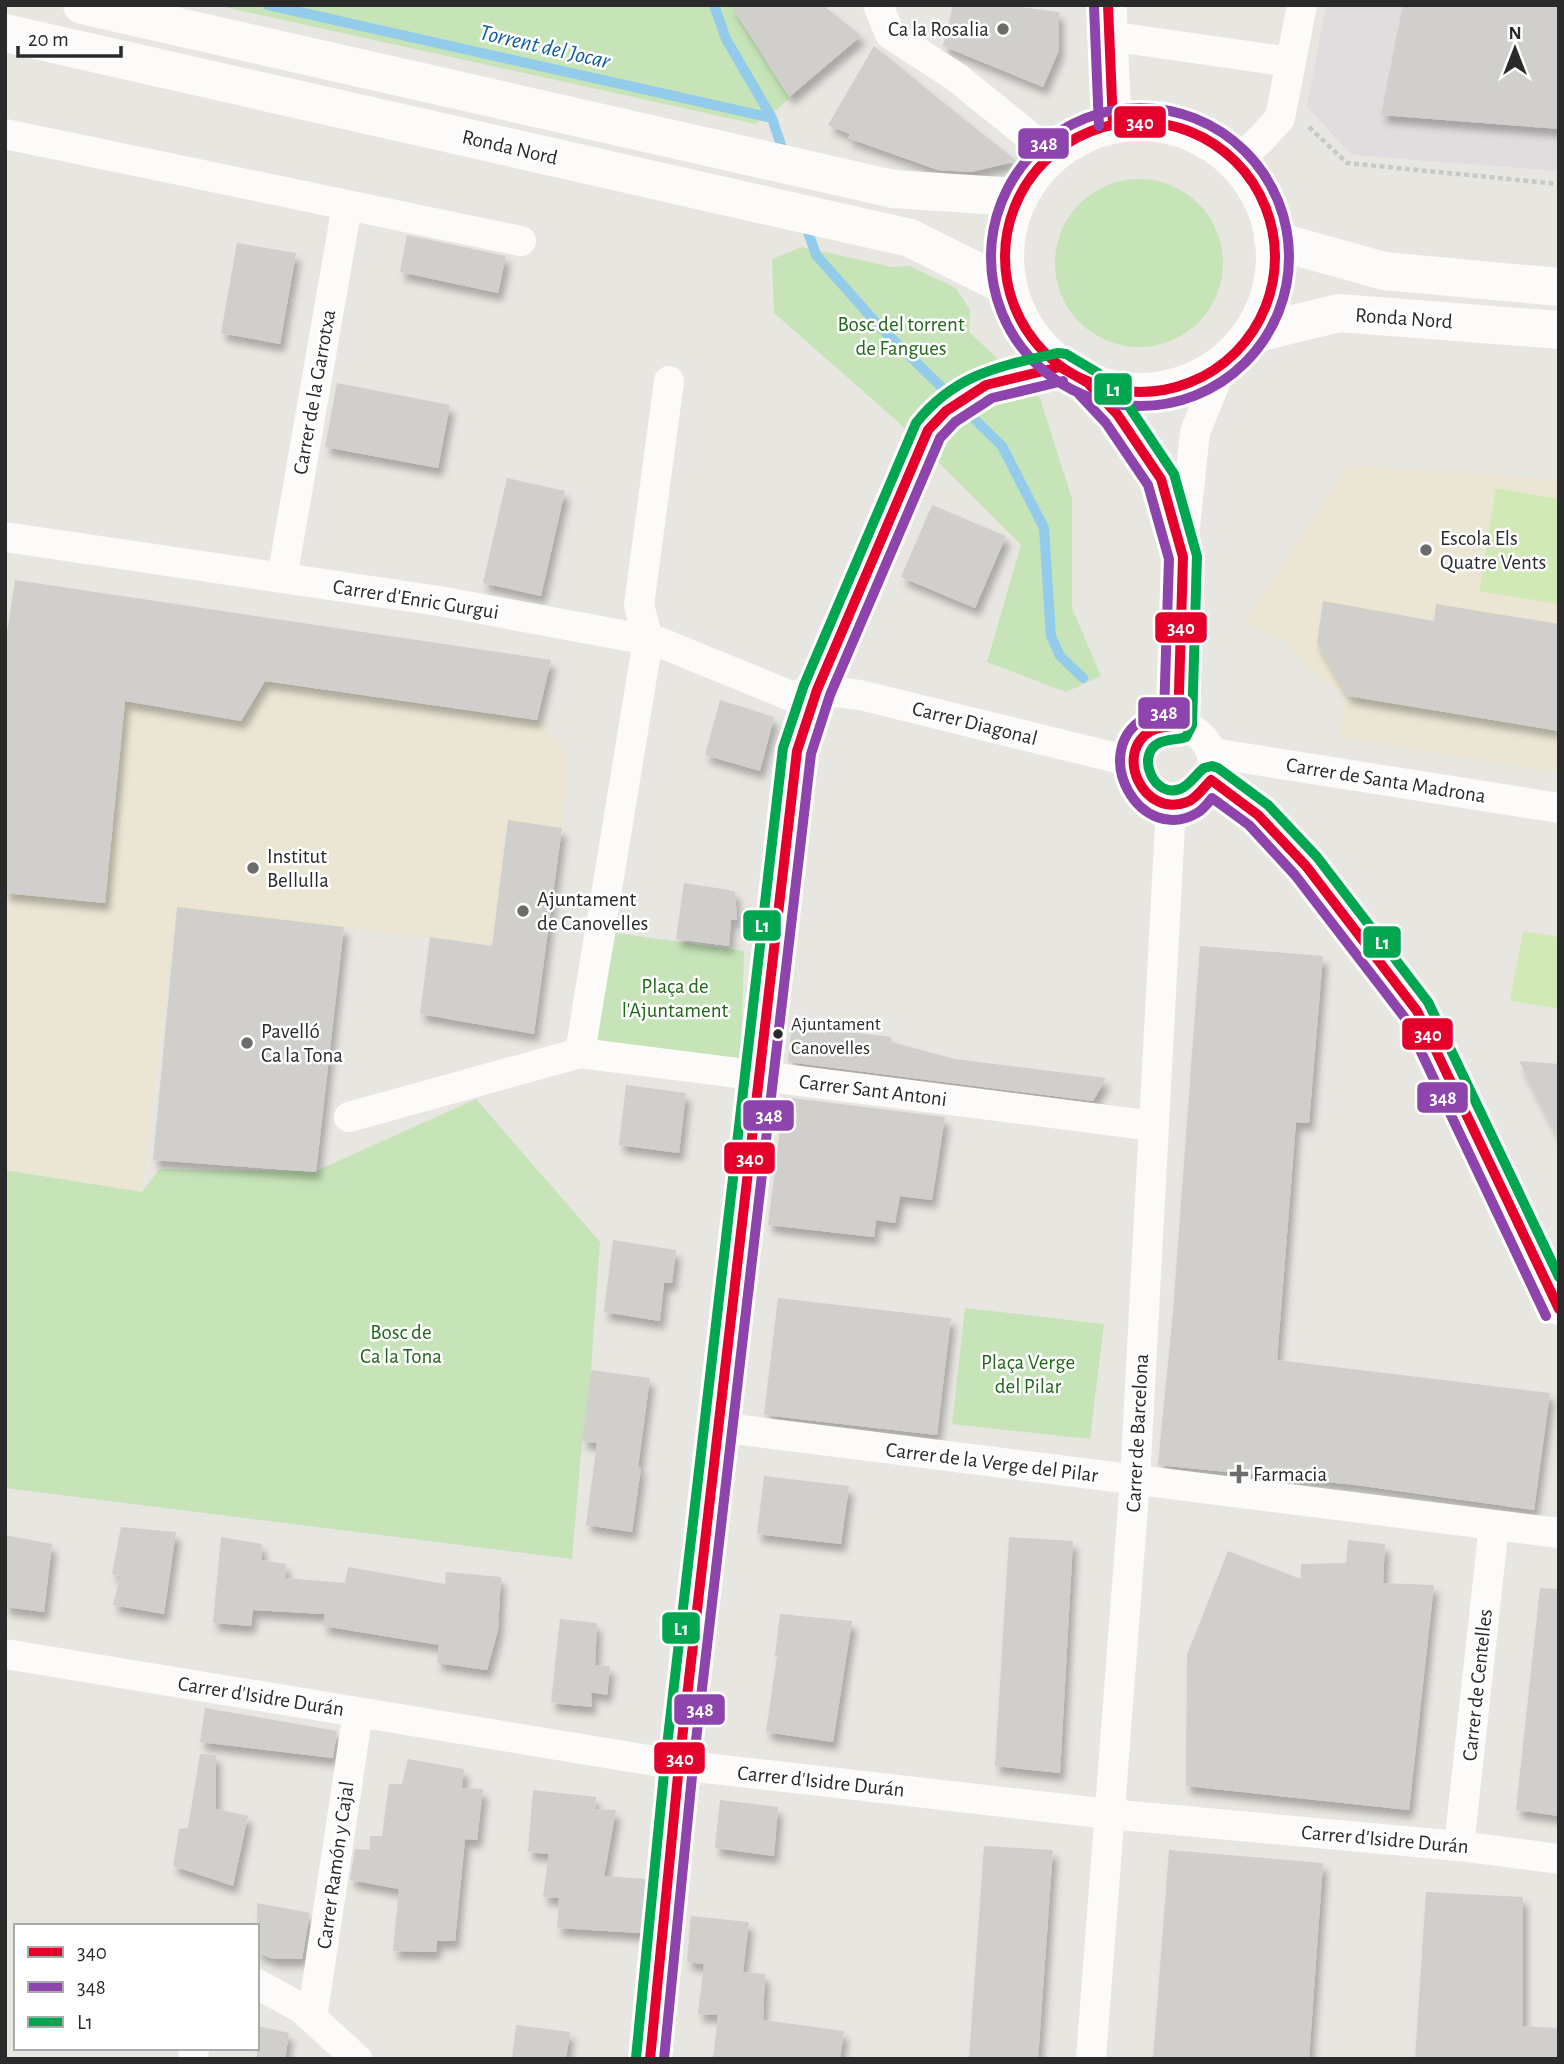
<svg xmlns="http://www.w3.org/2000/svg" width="1564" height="2064" font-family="'Alegreya Sans',sans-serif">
<defs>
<filter id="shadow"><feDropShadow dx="4.5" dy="8" stdDeviation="3.5" flood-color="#0004"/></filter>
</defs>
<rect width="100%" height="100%" fill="#e8e6e0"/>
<path fill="#e0dddf" d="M1326 5H1559V171L1352 155 1307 107Z"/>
<path fill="#ebe6d4" d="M1348 465 1559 479V773L1339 737 1347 695 1320 679 1283 640 1245 622Z
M15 580 551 660 537 720 568 754 562 828 507 820 492 946 177 907 142 1192 5 1170V646Z"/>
<path fill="#c6e4b8" d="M215 5H737L736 13 791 96 779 108 755 124Z
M1055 263a84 84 0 1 1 168 0a84 84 0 1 1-168 0Z
M802 247 892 267 909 266 956 288 970 310 969 332 1040 398 1072 499V608L1101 676 1066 692 987 662 1021 545 897 421 774 313 772 259Z
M616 933 744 951 741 1060 595 1046Z
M476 1099 600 1242 591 1370 582 1441 572 1559 5 1488V1170L142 1192 159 1169 316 1171Z
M965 1308 1104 1324 1090 1439 952 1424Z"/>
<path fill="#d0e9b6" d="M1496 488 1559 499V604L1479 591Z
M1523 931 1559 937V1009L1510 1001Z"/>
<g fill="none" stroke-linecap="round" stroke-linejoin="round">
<path stroke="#93cbea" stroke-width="10" d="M268 5 772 118
M714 5 726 39 772 118 785 157
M805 223 816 255 878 325 1002 446 1044 528 1051 636 1060 656 1083 678"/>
</g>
<path fill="#d1cfcb" filter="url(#shadow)" d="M731 5H823L861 36 789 97Z
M953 5H1004L1059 12V50L1043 87 943 46Z
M1403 5H1559V129L1381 115Z
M874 46 965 120 1017 161 971 172 938 170 848 138 850 134 828 125Z
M407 235 506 256 498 293 400 272Z
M237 243 296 253 280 344 221 333Z
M337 383 450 405 438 468 325 447Z
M507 478 565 491 541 596 483 583Z
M932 505 1006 536 975 608 901 577Z
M15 580 551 660 537 720 265 681 241 721 125 701 105 903 5 893V646Z
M1323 601 1434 621 1436 604 1559 624V731L1348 696 1317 643Z
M720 700 774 717 760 771 705 755Z
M508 820 562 828 534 1034 420 1014 430 937 492 946Z
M684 883 735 891 737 920H731L729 946 676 939Z
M177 907 344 927 316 1172 153 1160Z
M1200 946 1323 956 1309 1123 1296 1122 1277 1360 1550 1393 1534 1510 1356 1485 1158 1465 1173 1312Z
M792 1025 891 1037V1042L955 1059 1106 1078 1093 1101 788 1062Z
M1519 1061 1559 1064V1139Z
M626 1085 686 1093 679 1153 619 1145Z
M784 1097 945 1117 932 1200 900 1196 895 1223 876 1220 874 1237 768 1225Z
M613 1240 676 1250 672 1283H664L660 1321 604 1312Z
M778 1298 951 1318 937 1435 764 1415Z
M591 1370 650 1378 638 1467 641 1468 632 1532 586 1525 597 1443 582 1441Z
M764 1476 849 1486 841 1544 757 1534Z
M121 1527 176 1532 164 1614 113 1605 120 1576 112 1574Z
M5 1535 52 1544 44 1612 5 1607Z
M221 1537 262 1544 261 1560 286 1564 285 1578 345 1583 348 1567 445 1584 446 1572 501 1577 498 1630 487 1670 437 1663 439 1645 323 1626 325 1614 253 1610 251 1626 213 1623Z
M1009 1537 1073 1541 1060 1773 995 1766Z
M1348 1540 1385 1544 1383 1583 1434 1585 1409 1810 1186 1786 1187 1655 1228 1551 1301 1579V1564L1346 1563Z
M1540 1588 1559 1589V1816L1516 1810Z
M780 1614 852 1621 833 1742 766 1732 777 1656H775Z
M560 1619 597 1623 595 1665 610 1666 607 1695 591 1692 592 1707 551 1703Z
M205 1708 337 1731 333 1758 200 1742Z
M200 1754 216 1755V1809L248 1816 233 1886 173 1866 179 1829 188 1828Z
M408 1759 464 1769 462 1788 483 1789 477 1840 465 1839 455 1941H437L436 1952 393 1951 399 1889 350 1880 355 1849 370 1850V1836H382L389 1784H402Z
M533 1790 596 1797 595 1809 616 1810 604 1876 646 1879 641 1933 557 1928 559 1898 543 1897 549 1854 528 1852Z
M720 1800 778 1807 774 1856 715 1848Z
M984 1846 1053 1850 1038 2059H969Z
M1169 1850 1323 1863 1309 2059H1153Z
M1426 1892 1523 1897V2026L1559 2028V2059H1415Z
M257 1903 310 1913 302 1959H273L257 1952Z
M691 1916 749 1922 743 1972 765 1974 763 2020 844 2031 840 2059H713L718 2015 698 2014 704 1964 687 1962Z
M516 2025 570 2032 566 2059H512Z
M257 2026 289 2033 285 2059H257Z"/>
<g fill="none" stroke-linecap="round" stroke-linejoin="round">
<path stroke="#c8c8c7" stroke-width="4.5" stroke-dasharray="5 3.5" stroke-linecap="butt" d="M1309 127 1347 163 1559 184"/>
<path stroke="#fcfbfa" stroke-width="30" d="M878 5 890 34 956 77 1049 152
M1109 36 1291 62
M5 134 521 241
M1236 162 1261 139 1280 118 1302 5
M1088 383 1117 414 1161 479 1178 539
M5 537 439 601 648 640 659 642 791 696 817 690 860 695 1133 762
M282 578 347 206
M1133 765a40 40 0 1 1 80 0a40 40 0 1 1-80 0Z
M1178 725 1184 536 1195 432 1222 366
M1212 753 1559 808
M1211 780 1258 815 1306 866 1417 1011 1559 1310
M580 1053 648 640 639 605 669 381
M349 1117 580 1053 1154 1126
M718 1427 1559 1533
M5 1654 679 1765 1109 1814 1459 1846 1559 1859
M1459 1846 1494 1525
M257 1984 301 2008 357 2059
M312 2018 358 1712
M193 2059 194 2048
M1091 2059 1135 1480 1171 806"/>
<path stroke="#fcfbfa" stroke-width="37" d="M1108 5 1113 125
M650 2059 679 1765 797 751 817 690 928 430 946 411 986 385 1060 367"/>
<path stroke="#fcfbfa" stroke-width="38" d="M82 5 893 189 1018 197
M5 33 910 238 1006 286
M1005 257a135 135 0 1 1 270 0a135 135 0 1 1-270 0Z
M1273 240 1384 271 1559 287
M1252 334 1339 313 1559 330"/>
<defs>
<path id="bus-1" d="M1108 5 1113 125
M1005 257a135 135 0 1 1 270 0a135 135 0 1 1-270 0Z
M1060 367 1088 383 1117 414 1161 479 1183 557 1178 725C1170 727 1158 727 1151 731 1113 752 1143 819 1187 802 1196 799 1204 787 1211 780L1258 815 1306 866 1417 1011 1559 1309
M650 2059 679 1765 797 751 817 690 928 430 946 411 986 385 1060 367"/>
<path id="bus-2" d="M1094 6 1099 126
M991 257a149 149 0 1 1 298 0a149 149 0 1 1-298 0Z
M1078 393 1106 423 1148 485 1169 559 1164 714C1158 715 1149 715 1143 719 1089 753 1140 846 1197 813 1203 810 1208 803 1212 798L1249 825 1295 875 1405 1018 1546 1316
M664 2059 693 1766 811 754 830 695 940 438 955 422 992 398 1063 381"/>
<path id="bus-3" d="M636 2058 665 1763 783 748 804 685 916 423C955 374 1000 366 1058 353L1066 354 1098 373 1128 405 1174 474 1197 556 1192 725 1186 737C1177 740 1167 739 1159 743 1135 755 1154 799 1180 789 1189 786 1196 774 1204 768L1212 766 1218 768 1268 805 1317 857 1428 1002 1559 1277"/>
</defs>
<use href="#bus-1" stroke="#fff" stroke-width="16"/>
<use href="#bus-2" stroke="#fff" stroke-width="16"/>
<use href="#bus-3" stroke="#fff" stroke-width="16"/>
<use href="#bus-1" stroke="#e4002b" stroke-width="10"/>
<use href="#bus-2" stroke="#8e44ad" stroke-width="10"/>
<use href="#bus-3" stroke="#00a650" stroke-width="10"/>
</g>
<g fill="#6c6c6a" stroke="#fff" stroke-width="2.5">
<circle cx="1003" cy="29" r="7"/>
<circle cx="1426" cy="550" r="7"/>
<circle cx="253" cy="868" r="7"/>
<circle cx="523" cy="911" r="7"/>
<circle cx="247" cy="1043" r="7"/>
<path d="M1235.5 1463.5h7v7h7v7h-7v7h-7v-7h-7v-7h7z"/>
</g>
<circle fill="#2a2a2a" stroke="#fff" stroke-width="2.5" cx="778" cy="1034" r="6"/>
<g text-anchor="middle" stroke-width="5" stroke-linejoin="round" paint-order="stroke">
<g font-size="19" fill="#2a2a2a" stroke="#fff" text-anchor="start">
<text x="791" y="1030">Ajuntament<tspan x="791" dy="24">Canovelles</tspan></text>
</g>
<g font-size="21" fill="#2a2a2a" stroke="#fff" text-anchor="start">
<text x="989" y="36" text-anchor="end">Ca la Rosalia</text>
<text x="1440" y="545">Escola Els<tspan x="1440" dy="24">Quatre Vents</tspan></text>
<text x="267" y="863">Institut<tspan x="267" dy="24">Bellulla</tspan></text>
<text x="537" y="906">Ajuntament<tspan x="537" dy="24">de Canovelles</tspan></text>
<text x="261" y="1038">Pavelló<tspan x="261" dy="24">Ca la Tona</tspan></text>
<text x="1253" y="1481">Farmacia</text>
</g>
<g font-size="21" fill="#2a2a2a" stroke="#fff">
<text transform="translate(510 147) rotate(13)" y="7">Ronda Nord</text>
<text transform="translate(1404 318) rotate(4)" y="7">Ronda Nord</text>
<text transform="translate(314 392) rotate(-80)" y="7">Carrer de la Garrotxa</text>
<text transform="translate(416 599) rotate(9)" y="7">Carrer d'Enric Gurgui</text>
<text transform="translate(975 723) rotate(14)" y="7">Carrer Diagonal</text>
<text transform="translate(1386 780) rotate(9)" y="7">Carrer de Santa Madrona</text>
<text transform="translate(873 1090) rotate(7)" y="7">Carrer Sant Antoni</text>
<text transform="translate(1137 1433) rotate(-87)" y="7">Carrer de Barcelona</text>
<text transform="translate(992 1462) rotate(7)" y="7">Carrer de la Verge del Pilar</text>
<text transform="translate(1477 1685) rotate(-84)" y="7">Carrer de Centelles</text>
<text transform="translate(261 1696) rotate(9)" y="7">Carrer d'Isidre Durán</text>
<text transform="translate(821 1781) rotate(6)" y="7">Carrer d'Isidre Durán</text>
<text transform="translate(1385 1839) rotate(5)" y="7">Carrer d'Isidre Durán</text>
<text transform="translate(335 1865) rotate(-82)" y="7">Carrer Ramón y Cajal</text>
</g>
<g font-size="21" fill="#22681a" stroke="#fff">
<text x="901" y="331">Bosc del torrent<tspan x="901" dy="24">de Fangues</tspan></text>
<text x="675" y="993">Plaça de<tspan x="675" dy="24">l'Ajuntament</tspan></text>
<text x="401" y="1339">Bosc de<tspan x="401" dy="24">Ca la Tona</tspan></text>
<text x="1028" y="1369">Plaça Verge<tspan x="1028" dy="24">del Pilar</tspan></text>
</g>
<g font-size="23" font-style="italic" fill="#0d5c9c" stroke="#fff">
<text transform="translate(545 46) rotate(13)" y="8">Torrent del Jocar</text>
</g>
</g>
<g stroke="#fff" stroke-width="2.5">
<rect x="1113" y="105" width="54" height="34" rx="7" fill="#e4002b"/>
<rect x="1017" y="127" width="53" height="33" rx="7" fill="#8e44ad"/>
<rect x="1093" y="372" width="40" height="34" rx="7" fill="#00a650"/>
<rect x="1154" y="611" width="54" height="33" rx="7" fill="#e4002b"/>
<rect x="1137" y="696" width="54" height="34" rx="7" fill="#8e44ad"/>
<rect x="742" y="909" width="40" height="33" rx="7" fill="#00a650"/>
<rect x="1362" y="925" width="40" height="34" rx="7" fill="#00a650"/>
<rect x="1401" y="1017" width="53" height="34" rx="7" fill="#e4002b"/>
<rect x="1416" y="1081" width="53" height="33" rx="7" fill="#8e44ad"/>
<rect x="742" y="1099" width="53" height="33" rx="7" fill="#8e44ad"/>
<rect x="723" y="1141" width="53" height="34" rx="7" fill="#e4002b"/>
<rect x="661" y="1611" width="40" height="34" rx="7" fill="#00a650"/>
<rect x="673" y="1693" width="53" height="33" rx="7" fill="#8e44ad"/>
<rect x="653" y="1741" width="53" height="34" rx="7" fill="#e4002b"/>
</g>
<g font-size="19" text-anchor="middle" font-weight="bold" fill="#fff">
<text x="1140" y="129">340</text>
<text x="1044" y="150">348</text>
<text x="1113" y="396">L1</text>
<text x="1181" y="634">340</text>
<text x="1164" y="719">348</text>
<text x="762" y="932">L1</text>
<text x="1382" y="949">L1</text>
<text x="1428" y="1041">340</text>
<text x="1443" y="1104">348</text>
<text x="769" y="1122">348</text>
<text x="750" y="1165">340</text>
<text x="681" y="1635">L1</text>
<text x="700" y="1716">348</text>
<text x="680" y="1765">340</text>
</g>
<rect width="1564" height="2064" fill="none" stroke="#2a2a2a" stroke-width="14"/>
<rect x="14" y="1924" width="245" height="126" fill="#ffffff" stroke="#aaaaaa" stroke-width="2"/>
<rect x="28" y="1947" width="35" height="10" fill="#e4002b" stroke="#aaaaaa" stroke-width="2"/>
<text x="77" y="1959" font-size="21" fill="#2a2a2a">340</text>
<rect x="28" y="1982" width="35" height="10" fill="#8e44ad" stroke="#aaaaaa" stroke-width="2"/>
<text x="77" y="1994" font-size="21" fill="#2a2a2a">348</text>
<rect x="28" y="2017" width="35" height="10" fill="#00a650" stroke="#aaaaaa" stroke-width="2"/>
<text x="77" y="2029" font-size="21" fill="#2a2a2a">L1</text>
<g transform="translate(1515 49)" stroke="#ffffff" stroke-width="5" paint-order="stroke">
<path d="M0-5L12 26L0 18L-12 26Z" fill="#2a2a2a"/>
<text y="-10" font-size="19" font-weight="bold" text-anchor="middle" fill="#2a2a2a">N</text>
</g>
<path d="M18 46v10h103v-10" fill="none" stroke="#2a2a2a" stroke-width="3.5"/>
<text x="28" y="46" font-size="21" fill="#2a2a2a" stroke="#ffffff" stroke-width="5" paint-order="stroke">20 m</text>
</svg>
